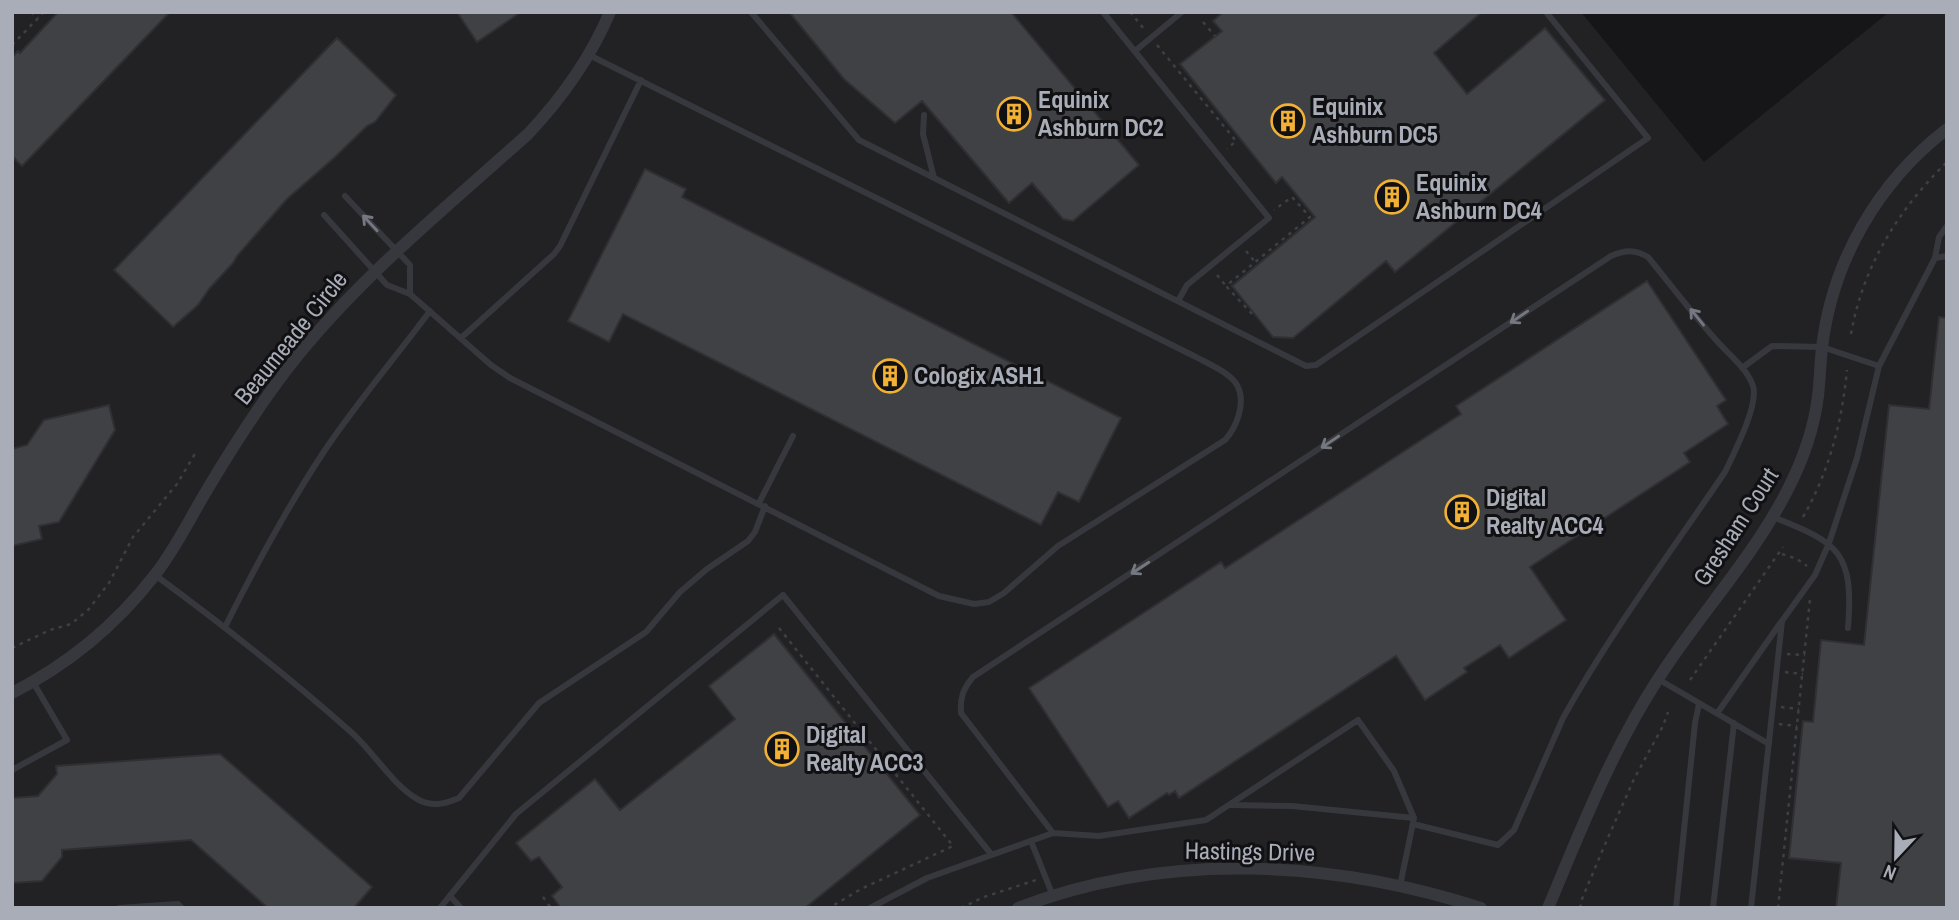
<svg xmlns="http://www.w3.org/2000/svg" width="1959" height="920" font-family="'Archivo Narrow',sans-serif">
<rect width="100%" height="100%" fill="#161618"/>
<path fill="#222225" d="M12 12H1581L1704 162 1889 12H1947V908H12Z"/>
<path fill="#404145" stroke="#303034" stroke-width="2" d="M58 12H170L22 166 12 156V57L18 51 20 53Z
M457 12H521L477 42Z
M789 12H1011L1139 165 1073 221 1063 219 1032 183 1009 203 922 101 895 123 844 79Z
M1223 12H1482L1434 53 1467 94 1545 28 1605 100 1395 272 1386 261 1293 338 1273 337 1232 286 1315 217 1282 177 1276 183 1180 64 1222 31 1213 21Z
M337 38 396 95 375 122 367 126 335 157 287 199 237 256 233 263 209 289 198 305 173 327 114 270Z
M645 169 686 189 682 197 1121 418 1079 502 1058 492 1041 525 623 314 609 342 568 321Z
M1647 281 1726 400 1717 406 1728 424 1684 453 1690 462 1530 567 1566 620 1509 658 1500 645 1464 668 1467 672 1425 700 1396 656 1179 798 1175 791 1169 795 1167 793 1129 818 1118 801 1108 807 1029 688 1221 562 1225 568 1461 414 1456 406Z
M1939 317 1947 318V908H1836L1841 863 1789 858 1803 721 1813 722 1821 640 1864 645 1889 405 1929 409Z
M109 405 115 430 59 522 39 526 42 539 12 546V449L27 445 44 420Z
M774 634 920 815 805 908H561L552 896 562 887 539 857 531 861 516 843 595 779 620 810 735 719 709 686Z
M220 754 372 887 354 908H268L191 840 62 850V857L42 881 12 883V798L38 796 57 774 56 766Z"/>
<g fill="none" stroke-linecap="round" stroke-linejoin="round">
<path stroke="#3d3f44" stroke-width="2.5" stroke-dasharray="3.5 5" stroke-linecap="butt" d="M31 12 38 18
M1130 12 1144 29
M1203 22 1215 36
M12 45 44 12
M1157 45 1236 141 1227 149
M1246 251 1255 262
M1217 275 1226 286
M1252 314 1226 286 1310 217 1292 197 1274 210
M1851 334C1863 266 1898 210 1947 162
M1803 517C1829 472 1842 422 1847 370
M1782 554 1797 559 1807 566
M779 628 953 846 861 889 829 908
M12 648 50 630 71 624 88 610 109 583 133 537 177 484 196 452
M1787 654 1805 655
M1785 672 1803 674
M1690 680 1783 547
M1781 707 1799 709
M1779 724 1797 726
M543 897 551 908
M961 908 984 897 1036 880
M1580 908 1582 899 1603 849 1634 779 1663 726 1668 712
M1778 908 1810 599"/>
<path stroke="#37383d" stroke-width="6" d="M751 12 859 140 1306 366 1316 365 1648 138 1546 12
M1103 12 1269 218 1187 285 1178 301
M1135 51 1182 12
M924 115 923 134 934 178
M345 196 410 265V294
M324 215 387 285 410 294 491 365 510 378 939 596 974 604 989 602 1004 593 1058 546 1225 440C1236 428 1246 404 1238 387 1232 373 1208 364 1196 357L589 55
M1935 258 1939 237 1947 226
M461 338 554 254 560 246 641 80
M1742 368 1772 346 1822 347 1879 366
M759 503 793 436
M1773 517C1839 543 1854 552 1848 628
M155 575C223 625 288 676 351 732 373 751 393 786 419 800 433 807 445 804 459 798L539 703 646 632 680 592 707 569 748 541 755 532 765 506
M225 627C255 567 286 509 323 453 355 405 395 358 430 311
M1658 679 1769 744
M1718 712 1781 622
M12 770 67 740 33 682
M1230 805 1292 806 1414 818
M1053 833 961 713C960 697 963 689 973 677L1611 256C1625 250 1634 249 1648 257 1670 284 1692 313 1716 340 1728 354 1747 368 1753 386 1759 405 1734 453 1725 472 1670 553 1611 632 1563 718L1514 830 1498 845 1413 824
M1031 841 1053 896
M450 896 461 908
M119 908 178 904 182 908
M440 908 516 814 783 595 991 854
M870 908 927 878 1053 833 1099 836 1206 820 1358 720 1394 771 1414 818 1400 886
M1676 908 1695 723 1699 704
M1713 908 1734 723
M1751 908 1782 621 1815 575 1829 543 1857 458 1879 366 1935 258 1947 256"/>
<path stroke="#37383d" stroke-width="12" d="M12 693C69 664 115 626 154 576 174 551 188 522 204 495 233 446 263 398 299 354 366 272 449 205 528 134 563 97 590 59 610 12
M1018 908C1166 851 1333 860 1481 908
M1548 908C1581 829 1612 750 1658 679 1699 615 1752 559 1787 491 1802 462 1814 429 1818 396 1820 380 1820 364 1822 348 1832 261 1878 182 1947 129"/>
</g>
<defs><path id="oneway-shaft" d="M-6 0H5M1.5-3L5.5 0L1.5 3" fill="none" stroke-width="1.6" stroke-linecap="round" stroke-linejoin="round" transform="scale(1.75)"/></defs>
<g stroke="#757881">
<use href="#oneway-shaft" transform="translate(370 223) rotate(-133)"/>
<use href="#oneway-shaft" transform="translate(1519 317) rotate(146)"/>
<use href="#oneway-shaft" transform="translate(1697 317) rotate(-129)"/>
<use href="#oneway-shaft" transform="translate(1330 442) rotate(146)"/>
<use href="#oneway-shaft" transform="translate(1140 568) rotate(147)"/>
</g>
<defs>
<symbol id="building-ring" viewBox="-11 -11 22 22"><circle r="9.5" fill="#111113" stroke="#f2b134" stroke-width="1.5"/><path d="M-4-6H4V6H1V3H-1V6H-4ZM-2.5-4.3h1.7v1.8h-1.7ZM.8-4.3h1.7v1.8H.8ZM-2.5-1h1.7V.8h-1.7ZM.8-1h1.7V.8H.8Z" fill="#f2b134"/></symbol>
</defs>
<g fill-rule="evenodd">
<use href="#building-ring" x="995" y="95" width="38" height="38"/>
<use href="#building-ring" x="1269" y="102" width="38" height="38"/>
<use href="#building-ring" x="1373" y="178" width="38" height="38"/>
<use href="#building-ring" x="871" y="357" width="38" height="38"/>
<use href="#building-ring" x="1443" y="493" width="38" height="38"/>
<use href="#building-ring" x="763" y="730" width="38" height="38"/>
</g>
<g text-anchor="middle" stroke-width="6" stroke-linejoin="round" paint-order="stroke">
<g font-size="24" font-weight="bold" fill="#a8adb8" stroke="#111113" text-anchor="start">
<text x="1038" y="108">Equinix<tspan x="1038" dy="28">Ashburn DC2</tspan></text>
<text x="1312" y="115">Equinix<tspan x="1312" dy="28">Ashburn DC5</tspan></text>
<text x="1416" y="191">Equinix<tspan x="1416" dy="28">Ashburn DC4</tspan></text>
<text x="914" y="384">Cologix ASH1</text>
<text x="1486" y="506">Digital<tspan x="1486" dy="28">Realty ACC4</tspan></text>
<text x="806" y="743">Digital<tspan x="806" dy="28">Realty ACC3</tspan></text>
</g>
<g font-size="24" fill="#a8adb8" stroke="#111113">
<text transform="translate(291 338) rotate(-51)" y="8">Beaumeade Circle</text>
<text transform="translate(1736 527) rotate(-57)" y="8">Gresham Court</text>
<text transform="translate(1250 852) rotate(1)" y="8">Hastings Drive</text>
</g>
</g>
<rect width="1959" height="920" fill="none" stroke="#a8adb8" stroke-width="28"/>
<g transform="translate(1896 857) rotate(202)" stroke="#111113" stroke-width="5" paint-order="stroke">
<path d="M0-5L12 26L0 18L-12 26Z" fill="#a8adb8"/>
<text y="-10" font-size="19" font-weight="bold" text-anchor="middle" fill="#a8adb8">N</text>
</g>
</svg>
